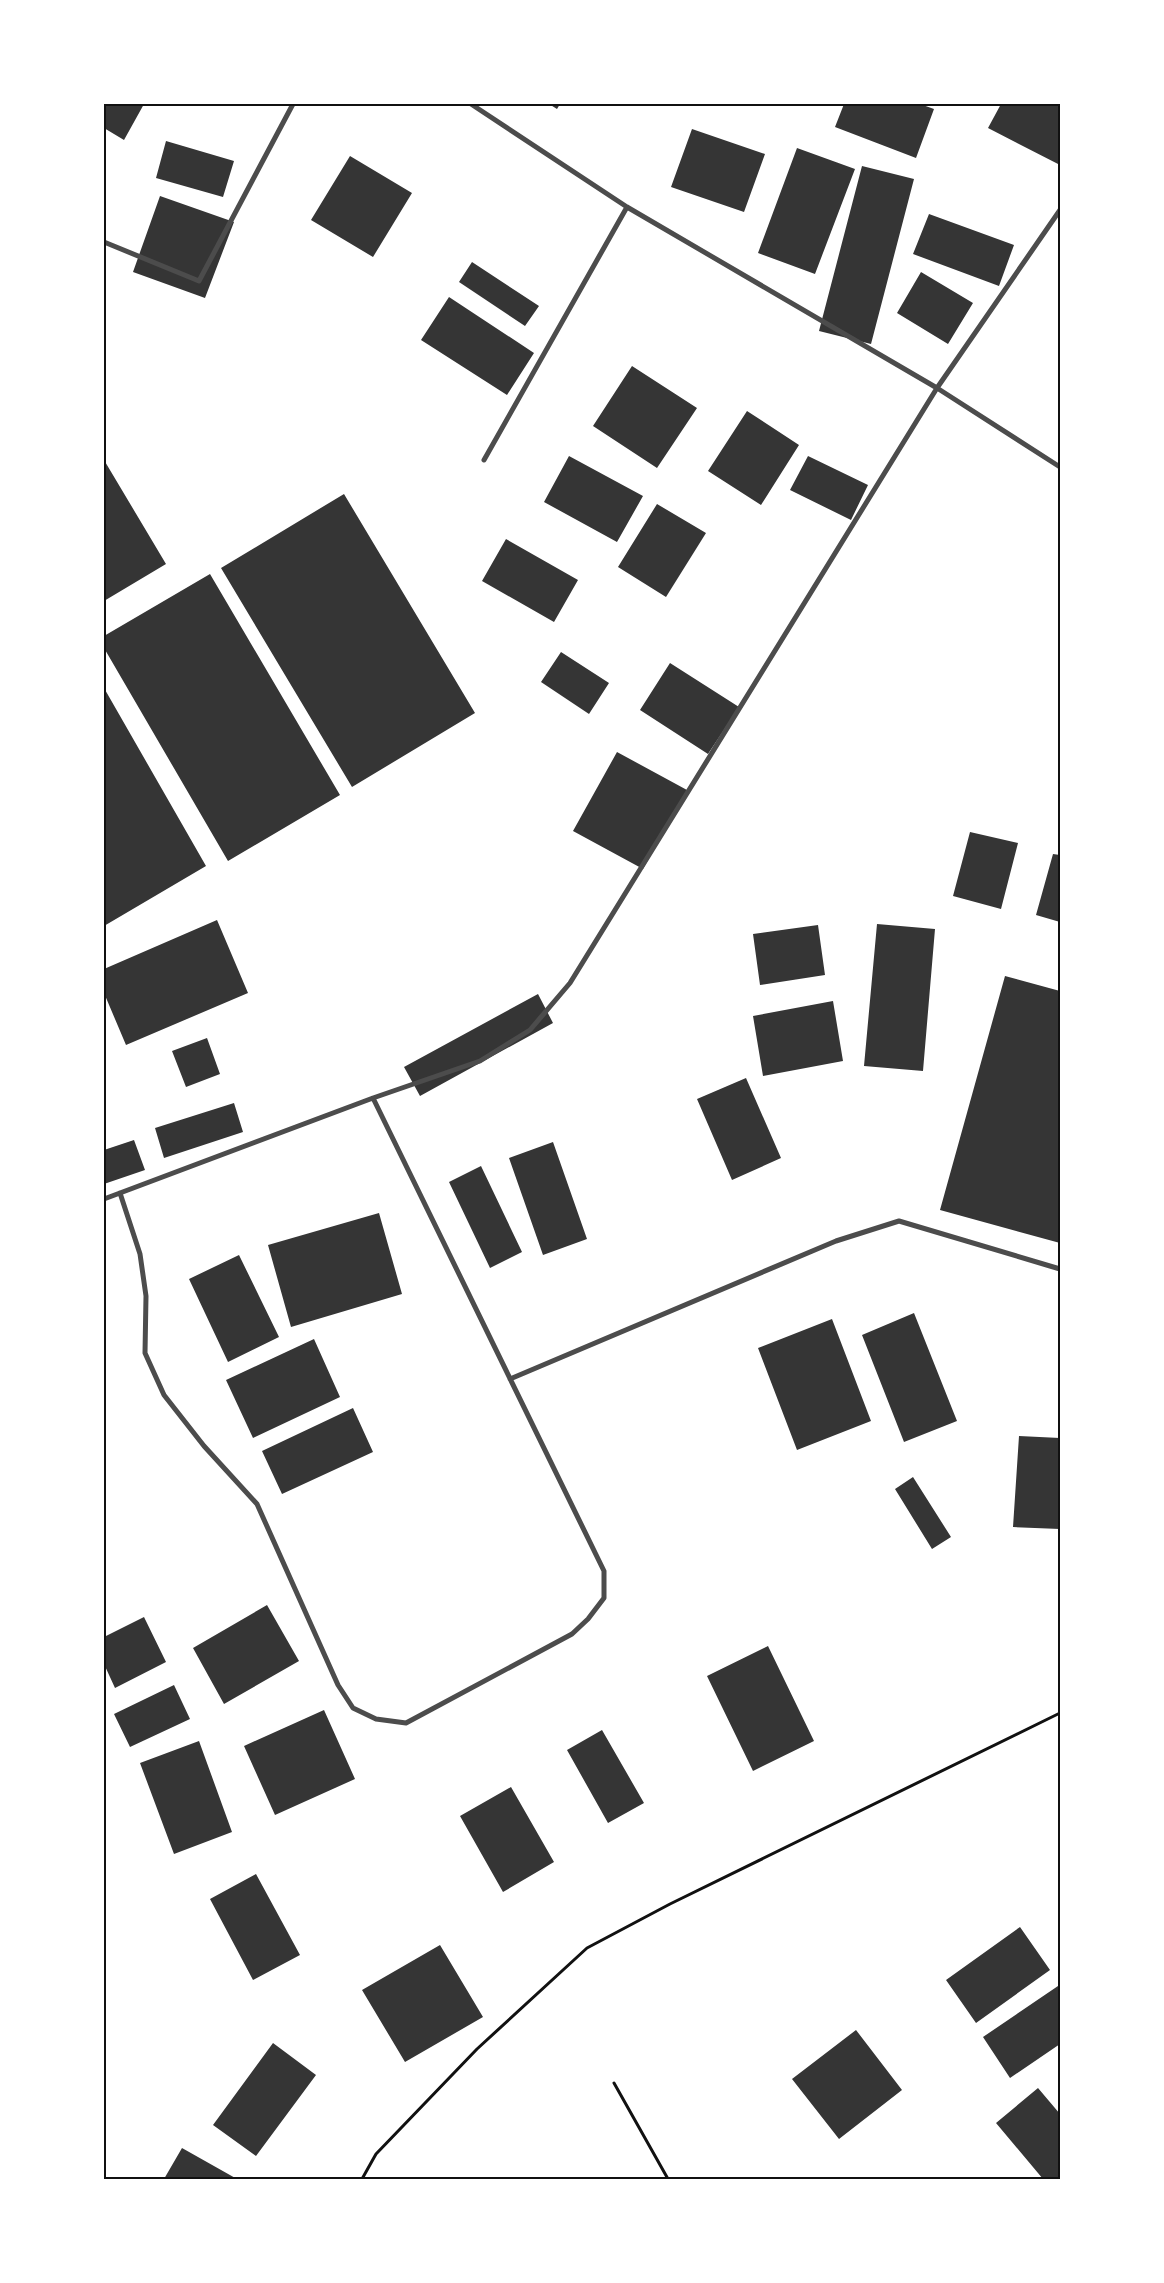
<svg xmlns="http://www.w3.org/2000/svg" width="1164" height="2283" viewBox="0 0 1164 2283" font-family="'IBM Plex Sans',sans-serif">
<rect width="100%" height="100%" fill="#fff"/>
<path fill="#353535" d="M104 104H144L124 140 104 128Z
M549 104H560L557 109Z
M844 104H920L934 109 916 158 835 127Z
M1001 104H1060V165L988 128Z
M692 129 765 154 744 212 671 187Z
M166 141 234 161 223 197 156 178Z
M797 148 855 169 815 274 758 253Z
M350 156 412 193 373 257 311 220Z
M862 166 914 179 871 344 819 331Z
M160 196 234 222 205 298 133 272Z
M929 214 1014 245 999 286 913 254Z
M472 262 539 306 525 326 459 282Z
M921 272 973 303 948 344 897 313Z
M449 297 534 353 507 395 421 340Z
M632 366 697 408 657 468 593 426Z
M747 411 799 445 761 505 708 471Z
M569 456 643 496 617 542 544 502Z
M808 456 868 485 851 520 790 490Z
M104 460 166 564 104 601Z
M344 494 475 713 352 787 221 568Z
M657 504 706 533 666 597 618 567Z
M506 539 578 580 554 622 482 581Z
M210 574 340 795 228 861 104 648V636Z
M561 652 609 683 589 714 541 682Z
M670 663 739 707 708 754 640 710Z
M104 688 206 866 104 926Z
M617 752 687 790 643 869 573 831Z
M970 832 1018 843 1001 909 953 896Z
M1053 854 1060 855V922L1036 915Z
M217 920 248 993 126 1045 104 993V969Z
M877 924 935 929 923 1071 864 1066Z
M818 925 825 975 760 985 753 934Z
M1005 976 1060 991V1243L940 1210Z
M538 994 553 1023 420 1096 404 1067Z
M833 1001 843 1061 763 1076 753 1016Z
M207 1038 220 1074 186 1087 172 1051Z
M746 1078 781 1158 732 1180 697 1099Z
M234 1103 243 1132 164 1158 155 1128Z
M134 1140 145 1170 104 1184V1150Z
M553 1142 587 1239 543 1255 509 1158Z
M481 1166 522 1252 490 1268 449 1182Z
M379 1213 402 1294 291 1327 268 1245Z
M239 1255 279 1337 228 1362 189 1279Z
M914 1313 957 1421 904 1442 862 1335Z
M832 1319 871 1421 797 1450 758 1348Z
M314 1339 340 1397 253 1438 226 1380Z
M353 1408 373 1452 282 1494 262 1451Z
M1019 1436 1060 1438V1529L1013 1527Z
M913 1477 951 1537 932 1549 895 1489Z
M267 1605 299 1661 224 1704 193 1648Z
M144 1617 166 1662 115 1688 104 1664V1637Z
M768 1646 814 1741 753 1771 707 1676Z
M174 1685 190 1719 130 1747 114 1714Z
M324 1710 355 1779 275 1815 244 1746Z
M602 1730 644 1803 608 1823 567 1750Z
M199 1741 232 1832 174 1854 140 1763Z
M511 1787 554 1862 503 1892 460 1816Z
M256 1874 300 1955 253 1980 210 1899Z
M1020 1927 1050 1970 976 2023 946 1980Z
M440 1945 483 2017 405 2062 362 1990Z
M1058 1986 1060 1990V2044L1010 2078 983 2037Z
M856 2030 902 2090 839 2139 792 2079Z
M273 2043 316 2075 256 2156 213 2125Z
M1038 2088 1060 2114V2179H1043L996 2123Z
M182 2148 237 2179H164Z"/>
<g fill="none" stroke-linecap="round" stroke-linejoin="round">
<path stroke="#111" stroke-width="3" d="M614 2083 668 2179
M362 2179 376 2154 477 2049 587 1948 670 1904 1060 1713"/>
<path stroke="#4c4c4c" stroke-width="5" d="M471 104 627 207 937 388 1060 467
M104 242 199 281 293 104
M484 460 627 207
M120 1193 140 1254 146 1296 145 1353 164 1395 204 1446 257 1504 338 1685 353 1708 376 1719 406 1723 572 1634 588 1619 604 1598V1571L373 1098
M104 1199 373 1098 480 1061 530 1030 570 983 937 388 1060 210
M510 1379 836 1241 899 1221 1060 1269"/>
</g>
<rect width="1164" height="2283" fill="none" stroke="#ffffff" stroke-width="210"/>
<rect x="105" y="105" width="954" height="2073" fill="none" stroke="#111" stroke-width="2"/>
</svg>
